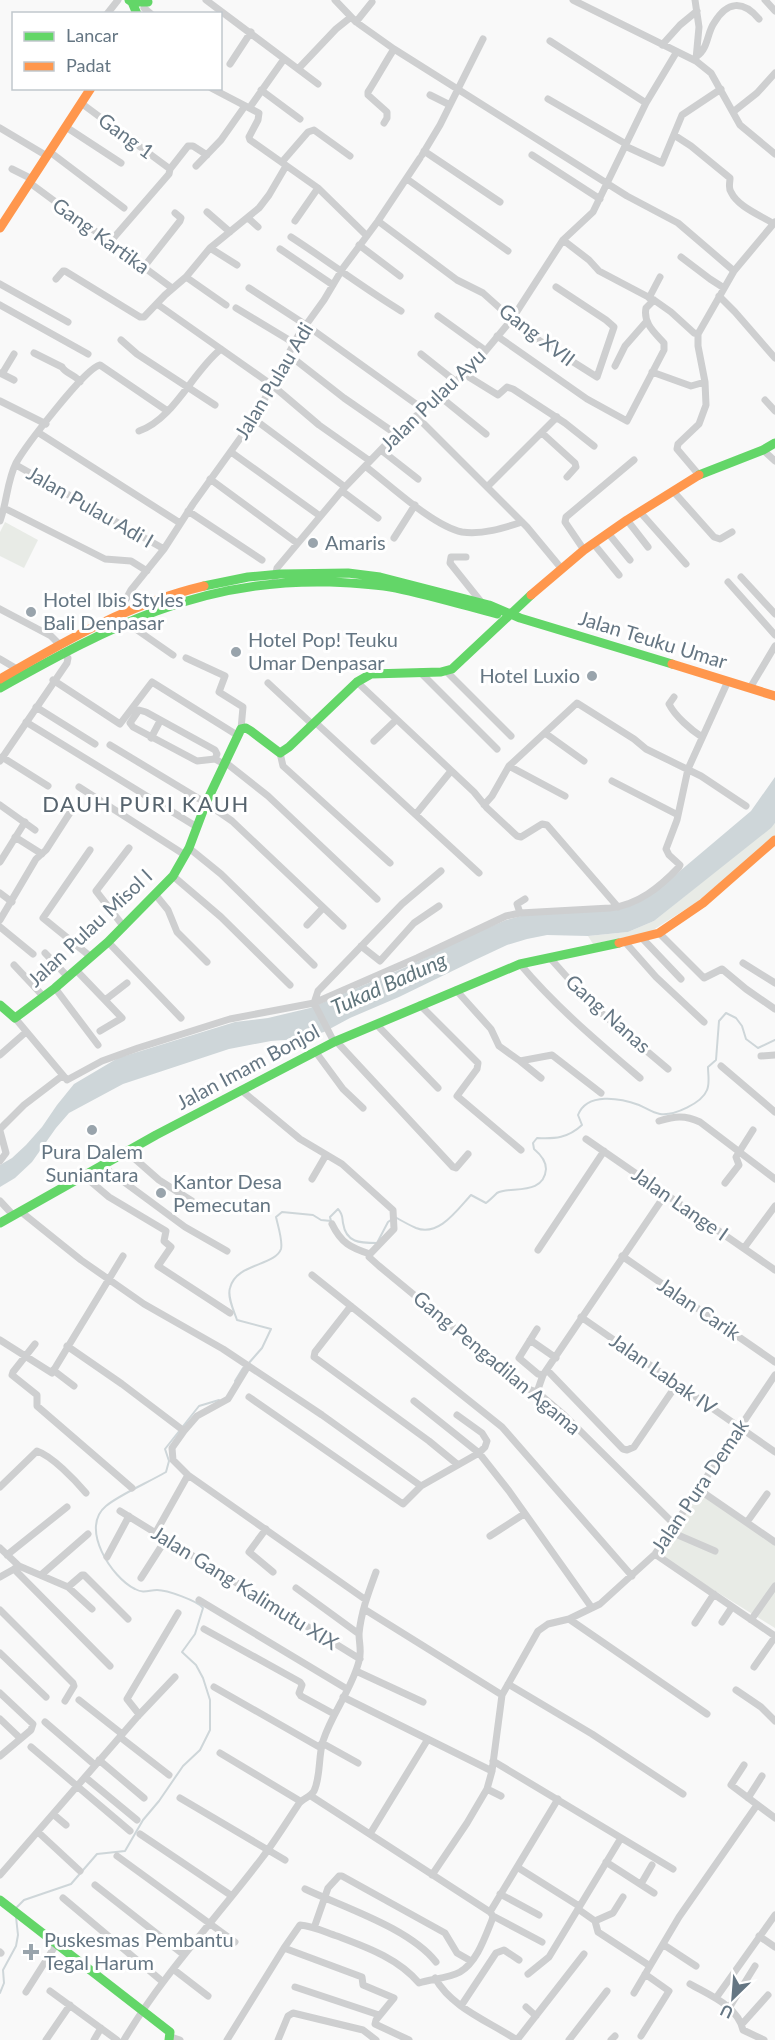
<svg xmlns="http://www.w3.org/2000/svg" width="775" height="2040" viewBox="0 0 775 2040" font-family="Lato,sans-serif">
<rect width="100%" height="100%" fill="#f9f9f9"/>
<path fill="#e8ebe6" d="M5 522 38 540 24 568 0 556V532Z
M775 823V836L697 902 650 932 593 944 588 936 628 932 654 921Z
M697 1492 775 1545V1628L659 1556Z"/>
<path fill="#ced6d9" d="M775 777V823L771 828 654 921 628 932 588 936 547 935 527 939 507 945 475 960 399 997 350 1018 324 1032 298 1039 271 1041 229 1049 123 1084 69 1113 56 1128 32 1162 15 1178 0 1187V1165L12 1158 26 1145 42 1127 57 1105 74 1084 118 1058 235 1022 268 1018 310 1008 406 967 471 935 506 920 532 913 611 910 661 887 751 811Z"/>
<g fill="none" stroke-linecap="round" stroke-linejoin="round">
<path stroke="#ced6d9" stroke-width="2" d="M248 1364 262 1348 271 1329 237 1320C234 1311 227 1297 230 1288 236 1263 275 1266 281 1249 283 1241 278 1226 276 1217L282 1212 313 1215 321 1220 331 1221 330 1217 338 1209C343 1214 342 1217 343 1223 346 1243 360 1243 377 1243L388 1222 395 1217C402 1221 409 1225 416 1228 439 1237 457 1210 471 1195L486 1203C490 1200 494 1196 497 1193 510 1186 544 1196 546 1169 546 1161 540 1154 534 1149L533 1143 537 1138C555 1139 568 1138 582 1125L578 1115C587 1092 620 1098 639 1105 646 1108 653 1113 660 1114 674 1116 702 1103 707 1090 710 1083 708 1075 708 1067L716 1060 719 1021 726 1013 736 1018 742 1026 746 1039 758 1048 775 1040
M235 1381 243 1368
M16 1908 24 1900 71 1884 97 1854 125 1851 143 1820 159 1801 183 1766 200 1750 210 1730V1700L203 1678 196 1665 182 1652 195 1634 203 1608C198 1601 167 1590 157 1590 149 1590 144 1594 135 1589 112 1578 79 1528 106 1506 119 1495 149 1482 166 1472L169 1461 165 1449 199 1406 219 1400
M0 1993 4 1983 3 1970 16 1946 18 1935 16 1917"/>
<path stroke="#cecfd0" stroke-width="7" d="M206 0 318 84
M335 0 356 22 394 49 627 196 678 223 734 271
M573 0 696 61 711 73 740 125 775 154
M695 0 699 27 696 59
M765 0 775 11
M144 8 151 14
M107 14 118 0
M356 22 372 2
M550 41 646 103
M662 45 680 25 697 11
M697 56C708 49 707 33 714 23 727 1 743 0 759 19
M230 64 251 32
M299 68 336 29 351 17
M211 88 259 113 258 120 249 137 250 140 318 188 366 235
M261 90 300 119
M430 95 450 105
M548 99 626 144
M81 103 170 169
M250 107 284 59
M733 112 757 93 775 73
M384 123 387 118V112L368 95V92C377 78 385 63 394 49
M66 127 121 163
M0 128 47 156
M674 135 691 146 730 178C730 183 728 188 731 192 738 207 760 215 774 224
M625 146 662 163 682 115 721 89
M424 151 500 202
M50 152 124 208
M422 155 440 125 483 39
M532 155 600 199
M282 162 308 132 314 130 350 156
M196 166 221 140 245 106
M12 169 32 179
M407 179 508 251
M30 183 172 288
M207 212 230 232
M248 218 258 227
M295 221 318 188
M378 221 457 280 483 293 512 319 540 341 597 377 614 327 606 320 556 287
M291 237C328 261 363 288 401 311
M563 240 589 260 599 271 654 300 671 312 694 333 698 334
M110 242 169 174 170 169 188 146H193L207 155
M359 245 400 276
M210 248 237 265
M280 249 333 285
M681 257 710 279 724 288
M143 268 180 221 181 218 175 213
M186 277 226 305
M56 279 63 271H65L140 317H144L165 295 186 277 210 248 259 208 269 195 286 166
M0 284 68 322
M249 288 306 325 423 409
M719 296 735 312 775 358
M649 298 660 277
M157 304 272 385 319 425 370 461
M0 305 88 354
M236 308 294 343
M438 316 485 350
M497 336 587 399 627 421 664 350V343C654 332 643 323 646 308L654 300
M121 340 137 354 215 405
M34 353 62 367C66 374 76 375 80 382
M421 354 455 381
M289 355 344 398 396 434
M615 366 625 346 646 322
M652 372 691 386 705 382
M0 373 14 380
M2 374 14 354
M464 374 498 395 507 387 513 389 565 423 594 446
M438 395 486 434
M765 400 775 411
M0 401 46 424
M416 416 527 527 561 568
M254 419 345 487
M139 431C174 419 193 371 221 349
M39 433 180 523
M542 433 575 463 576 467 567 477
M381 450 418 479
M763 450 775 461
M231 452 320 516
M16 465 164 549
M365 466C390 485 433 526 462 532 482 535 504 528 522 522
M699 475 677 449 678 444 699 424 706 405 705 382 698 346V334L734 271 775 222
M210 479 297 543
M487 487 557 417
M342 491 378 518
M673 491 714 537 720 539 732 532
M4 508 105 559 131 561 147 571
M188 511 262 560
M640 512 686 564
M627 520 648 547
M0 521C7 502 7 481 16 463 25 447 85 368 100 365L166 410
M608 533 630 560
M394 538 415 505
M593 543 619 575
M584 550 565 522 566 517 634 460
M466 557H451L450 563 482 603
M741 577 775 614
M275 578 277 568 345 487 396 434 473 366 512 319 563 240 593 212 646 103 676 53
M728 582 775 635
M0 609 51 636 59 644
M122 613 124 603 131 590 164 549 193 504 254 419 298 336 324 300 343 268 378 221 420 158
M127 623 173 655
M186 658 225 676 219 692 243 707 241 729
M0 659 17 669
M420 672 497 749
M447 672 511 736
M53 680 120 724 152 682 237 735
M357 682 474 792 487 808 517 836 521 837 542 824 547 825 618 907
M268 683 313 725
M750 688 775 646
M674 697 669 704C675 716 691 730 702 737
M36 707 95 744
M26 722 197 827
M316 723 479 873
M545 733 584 761
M151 738 160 721
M374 741 396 720
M110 745 206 803 232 821 343 926
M280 753 283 766 390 863
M2 757 48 786
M215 759 217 754 215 750 146 712 139 710 130 723 133 727 197 761 215 759 224 764
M0 761 67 663 68 658 63 653
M225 762 268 796 377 899
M509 766 565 796
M612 781 678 815
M79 787 185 855
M0 805 35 830
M484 805 492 796 509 766 577 703 634 739 646 749 701 776 746 806
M416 814 451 771
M15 837 42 854
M189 848 221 874 314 965
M90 850 43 918 91 957
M0 862 25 822
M173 876 221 917 290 985
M0 893 12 902
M155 894 168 910 177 932 207 962
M520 913 517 904 525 899
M0 920 36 859 46 850 73 808
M307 925 323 908
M0 927 33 954
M124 927 96 891 129 848
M659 933 704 978 722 969 746 989 775 1009
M642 938 681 979
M108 942 181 1018
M625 942 656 977 704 1022
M361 946 380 961 414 923 439 906
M45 953 68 977
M550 958 592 1005 668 1069
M743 963 775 983
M520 964C555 1006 598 1042 640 1078
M14 965 44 997
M76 970 122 1018 100 1031
M55 988 98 1045
M456 990 491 1029 499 1046 520 1061 552 1055 601 1093
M105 1000 127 983
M420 1005 478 1063 477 1069 457 1096 521 1150
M15 1018 67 1080 102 1061 138 1048 230 1019 314 1003 417 958 506 916 520 913 610 908C638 905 660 887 679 867L680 865 669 855 666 849 677 820 688 769 728 681
M377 1025 438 1088
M336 1041 453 1167 456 1168 468 1154
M334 1042 314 1003 318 991 402 904 441 871
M315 1051 343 1089 363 1108
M0 1055 26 1032
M761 1056 775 1055
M520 1061 541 1078
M721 1066 775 1112
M241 1090 300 1139 342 1164 393 1210 394 1229 370 1254
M659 1121C675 1116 685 1115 700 1122L775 1179
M0 1129 24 1105 62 1076
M0 1131 6 1153 0 1161
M586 1139 775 1270
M126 1151 159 1180 192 1201
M101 1165 185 1227 227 1251
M83 1175 109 1197 166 1231 164 1241 171 1247 158 1266 230 1313
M312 1179 326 1155
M725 1183 739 1165 736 1157 753 1130
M0 1201 13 1215
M20 1211 81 1260 144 1304 223 1349 322 1415 421 1486
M332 1224C341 1243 351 1248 370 1254
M744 1248 775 1206
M538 1250 604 1151
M370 1254 369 1257 379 1266 528 1389 537 1392 564 1415 675 1525
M622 1256 775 1362
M312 1275 502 1427 632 1576
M351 1306 315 1352 314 1357 429 1441 457 1464
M581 1317 775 1452
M537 1329 519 1358 538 1374 543 1375
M0 1340 52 1373 123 1256
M530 1340 556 1358
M35 1344 13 1372 12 1375 37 1395V1406L132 1488
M67 1346 122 1384 184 1431
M248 1366 228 1399 197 1416 184 1431 172 1448 173 1460 188 1475 366 1600
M53 1370 74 1386
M547 1370 623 1449 627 1450 634 1447 677 1384
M537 1392 543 1375 665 1195
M249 1397 403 1504 421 1486 479 1453 485 1447 487 1441 482 1433 457 1415
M414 1401 479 1453 509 1491 592 1608
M0 1487 37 1451C52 1456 75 1480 86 1493
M698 1489 775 1542
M120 1511 360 1659
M747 1522 767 1494
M266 1529 249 1552 273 1572
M156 1532 188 1475
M671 1532 715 1551
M490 1536 524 1514
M0 1548 19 1566 68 1587 82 1575H84L128 1619
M655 1554 775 1636
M7 1555 67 1507
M107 1557 129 1516
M14 1569 110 1666
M41 1575 88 1534
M0 1577 16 1568
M141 1578 166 1539
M68 1587 92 1609
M296 1588 359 1634
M199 1600 347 1689
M364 1609 502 1695
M0 1610 73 1683 74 1686 65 1701
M569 1619 707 1714
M751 1620 775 1586
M722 1622 732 1607
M695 1623 714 1594
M204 1629 300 1682 302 1685 299 1693 301 1696 334 1714
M0 1653 46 1697
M754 1667 775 1637
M356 1671 423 1702
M508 1684 592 1734 683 1794
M214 1687 321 1748
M736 1690 761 1707 775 1721
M0 1693 33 1724 31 1730 0 1756
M343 1697 492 1771
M79 1700 122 1734
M138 1716V1713L127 1699 178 1613
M0 1719 20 1738
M45 1722 95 1765
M120 1737 169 1775
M322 1743 358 1763
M31 1747 130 1831
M220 1753 300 1801
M99 1760 144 1798
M493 1761 673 1869
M744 1765 731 1785 775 1818
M85 1777 137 1820
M487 1789 501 1796
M180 1798 285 1860
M748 1798 762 1776
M53 1814 66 1825
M38 1832 80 1871
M140 1834 232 1896
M370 1834 428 1739
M117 1856 235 1942
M606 1862 654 1893
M517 1867 579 1906
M0 1875 138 1716 175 1677
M432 1875 467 1823 487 1789 492 1771 502 1695 538 1631 548 1624 569 1619 600 1604 655 1554 775 1375
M641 1884 652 1865
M95 1885 184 1955
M305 1889C345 1908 409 1928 436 1962
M500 1894 539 1915
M63 1898 163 1982
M578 1909 595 1921
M490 1912 558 1799
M493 1916 542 1942
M595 1921 598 1932 650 1966
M595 1921 613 1913 623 1897
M314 1928 328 1888 339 1876H342L445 1933 457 1953 471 1961
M759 1936 775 1947
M664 1945 696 1966
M284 1948 362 1977 363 1985 394 1998 376 2020 375 2024 409 2040
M0 1952 1 1953
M173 1969 208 1996
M528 1974 549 1957 621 1838
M435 1978C452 2008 488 2021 517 2040
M690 1984C709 1995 738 2006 743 2030L764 2040
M295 1987 379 2015
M50 1991 117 2040
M26 1992 57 1943
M634 1993 679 1917 757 1805
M716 1998 775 1915
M461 2006 496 1953 504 1950 519 1960
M526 2007 536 2016
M729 2008 755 1966
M743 2023 768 1995
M641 2036 669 1991 645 1974
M171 2037 180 2040
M46 2040 70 2005
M94 2040 101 2028
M124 2040C163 1974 216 1919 262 1858 275 1841 286 1823 298 1805 302 1798 310 1798 314 1791 321 1776 318 1757 323 1741 332 1713 352 1689 359 1661 362 1652 359 1643 359 1634 361 1612 369 1591 376 1572
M227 2040 284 1948 300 1925C313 1926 325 1932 337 1936 366 1947 398 1958 419 1983 432 1979 449 1978 460 1972 477 1962 485 1937 492 1920L493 1916 490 1912 311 1796
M278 2040 288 2016 293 2013 363 2030 376 2040
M517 2040 584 1954
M569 2040 607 1991
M611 2040 615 2036"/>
<path stroke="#63d668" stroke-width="9" d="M129 0 132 2H148
M132 2 137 14
M699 475 763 450 775 443
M204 586 248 577 281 574 348 573 380 577 489 605 520 618 672 664
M0 688C110 627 198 579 328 582 350 583 374 584 396 588 430 595 463 605 497 614
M0 1005 15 1018 55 988 108 942 173 876 189 848 206 803 241 729 246 728 251 731 280 753 289 747 357 682 371 674 441 672 452 669 531 595
M0 1223 156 1135 334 1042 520 964 619 943
M0 1900 170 2032 169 2040"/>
<path stroke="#ff974d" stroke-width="9" d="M0 228 91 88
M531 595 584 550 627 520 699 475
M672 664 775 696
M0 679C67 640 128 604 204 586
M619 943 659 933 703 903 775 840"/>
</g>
<g fill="#99a4ac" stroke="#fff" stroke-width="2">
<circle cx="313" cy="543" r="6"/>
<circle cx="31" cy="612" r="6"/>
<circle cx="236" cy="652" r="6"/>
<circle cx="592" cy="676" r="6"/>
<circle cx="92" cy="1130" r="6"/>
<circle cx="161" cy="1193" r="6"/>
<path d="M28 1943h6v6h6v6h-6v6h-6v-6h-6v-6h6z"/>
</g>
<g text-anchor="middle" stroke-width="6" stroke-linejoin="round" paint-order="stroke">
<g font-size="20" fill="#657683" stroke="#fff">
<text transform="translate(126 136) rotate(36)" y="7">Gang 1</text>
<text transform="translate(101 236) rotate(36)" y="7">Gang Kartika</text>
<text transform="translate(537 335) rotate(37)" y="7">Gang XVII</text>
<text transform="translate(274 381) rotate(-59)" y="7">Jalan Pulau Adi</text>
<text transform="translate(433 400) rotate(-44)" y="7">Jalan Pulau Ayu</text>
<text transform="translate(90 507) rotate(30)" y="7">Jalan Pulau Adi I</text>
<text transform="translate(653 640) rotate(17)" y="7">Jalan Teuku Umar</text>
<text transform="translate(90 928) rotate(-43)" y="7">Jalan Pulau Misol I</text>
<text transform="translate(608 1014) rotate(42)" y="7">Gang Nanas</text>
<text transform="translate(248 1067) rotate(-28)" y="7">Jalan Imam Bonjol</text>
<text transform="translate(680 1204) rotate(35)" y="7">Jalan Lange I</text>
<text transform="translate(699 1309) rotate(34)" y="7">Jalan Carik</text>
<text transform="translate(497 1363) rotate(40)" y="7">Gang Pengadilan Agama</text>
<text transform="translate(663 1374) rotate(35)" y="7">Jalan Labak IV</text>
<text transform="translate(700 1486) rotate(-56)" y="7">Jalan Pura Demak</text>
<text transform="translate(245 1588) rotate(32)" y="7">Jalan Gang Kalimutu XIX</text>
</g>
<g font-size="20" fill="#657683" stroke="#fff" text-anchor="start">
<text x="325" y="550">Amaris</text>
<text x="43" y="607">Hotel Ibis Styles<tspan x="43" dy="23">Bali Denpasar</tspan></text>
<text x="248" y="647">Hotel Pop! Teuku<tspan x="248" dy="23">Umar Denpasar</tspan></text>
<text x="580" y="683" text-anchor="end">Hotel Luxio</text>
<text x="92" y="1159" text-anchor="middle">Pura Dalem<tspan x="92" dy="23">Suniantara</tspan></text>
<text x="173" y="1189">Kantor Desa<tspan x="173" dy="23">Pemecutan</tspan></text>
<text x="44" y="1947">Puskesmas Pembantu<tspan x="44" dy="23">Tegal Harum</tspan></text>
</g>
<g font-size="21" font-style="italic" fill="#60757c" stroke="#fff">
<text transform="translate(389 984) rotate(-24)" y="7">Tukad Badung</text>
</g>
<g font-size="22" letter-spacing="1.5" fill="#57646e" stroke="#fff">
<text x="146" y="812">DAUH PURI KAUH</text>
</g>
</g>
<rect x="12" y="12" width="210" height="78" fill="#ffffff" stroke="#c1c8cd" stroke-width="1.5"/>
<rect x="24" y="32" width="30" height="9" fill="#63d668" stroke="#c1c8cd" stroke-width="1.5"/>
<text x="66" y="42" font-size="18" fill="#657683">Lancar</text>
<rect x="24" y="62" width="30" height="9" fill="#ff974d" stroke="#c1c8cd" stroke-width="1.5"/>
<text x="66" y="72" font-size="18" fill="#657683">Padat</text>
<g transform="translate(733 1998) rotate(205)" stroke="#ffffff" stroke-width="4.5" paint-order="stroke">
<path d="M0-4.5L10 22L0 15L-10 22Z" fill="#657683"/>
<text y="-9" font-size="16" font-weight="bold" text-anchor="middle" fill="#657683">U</text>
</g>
</svg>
